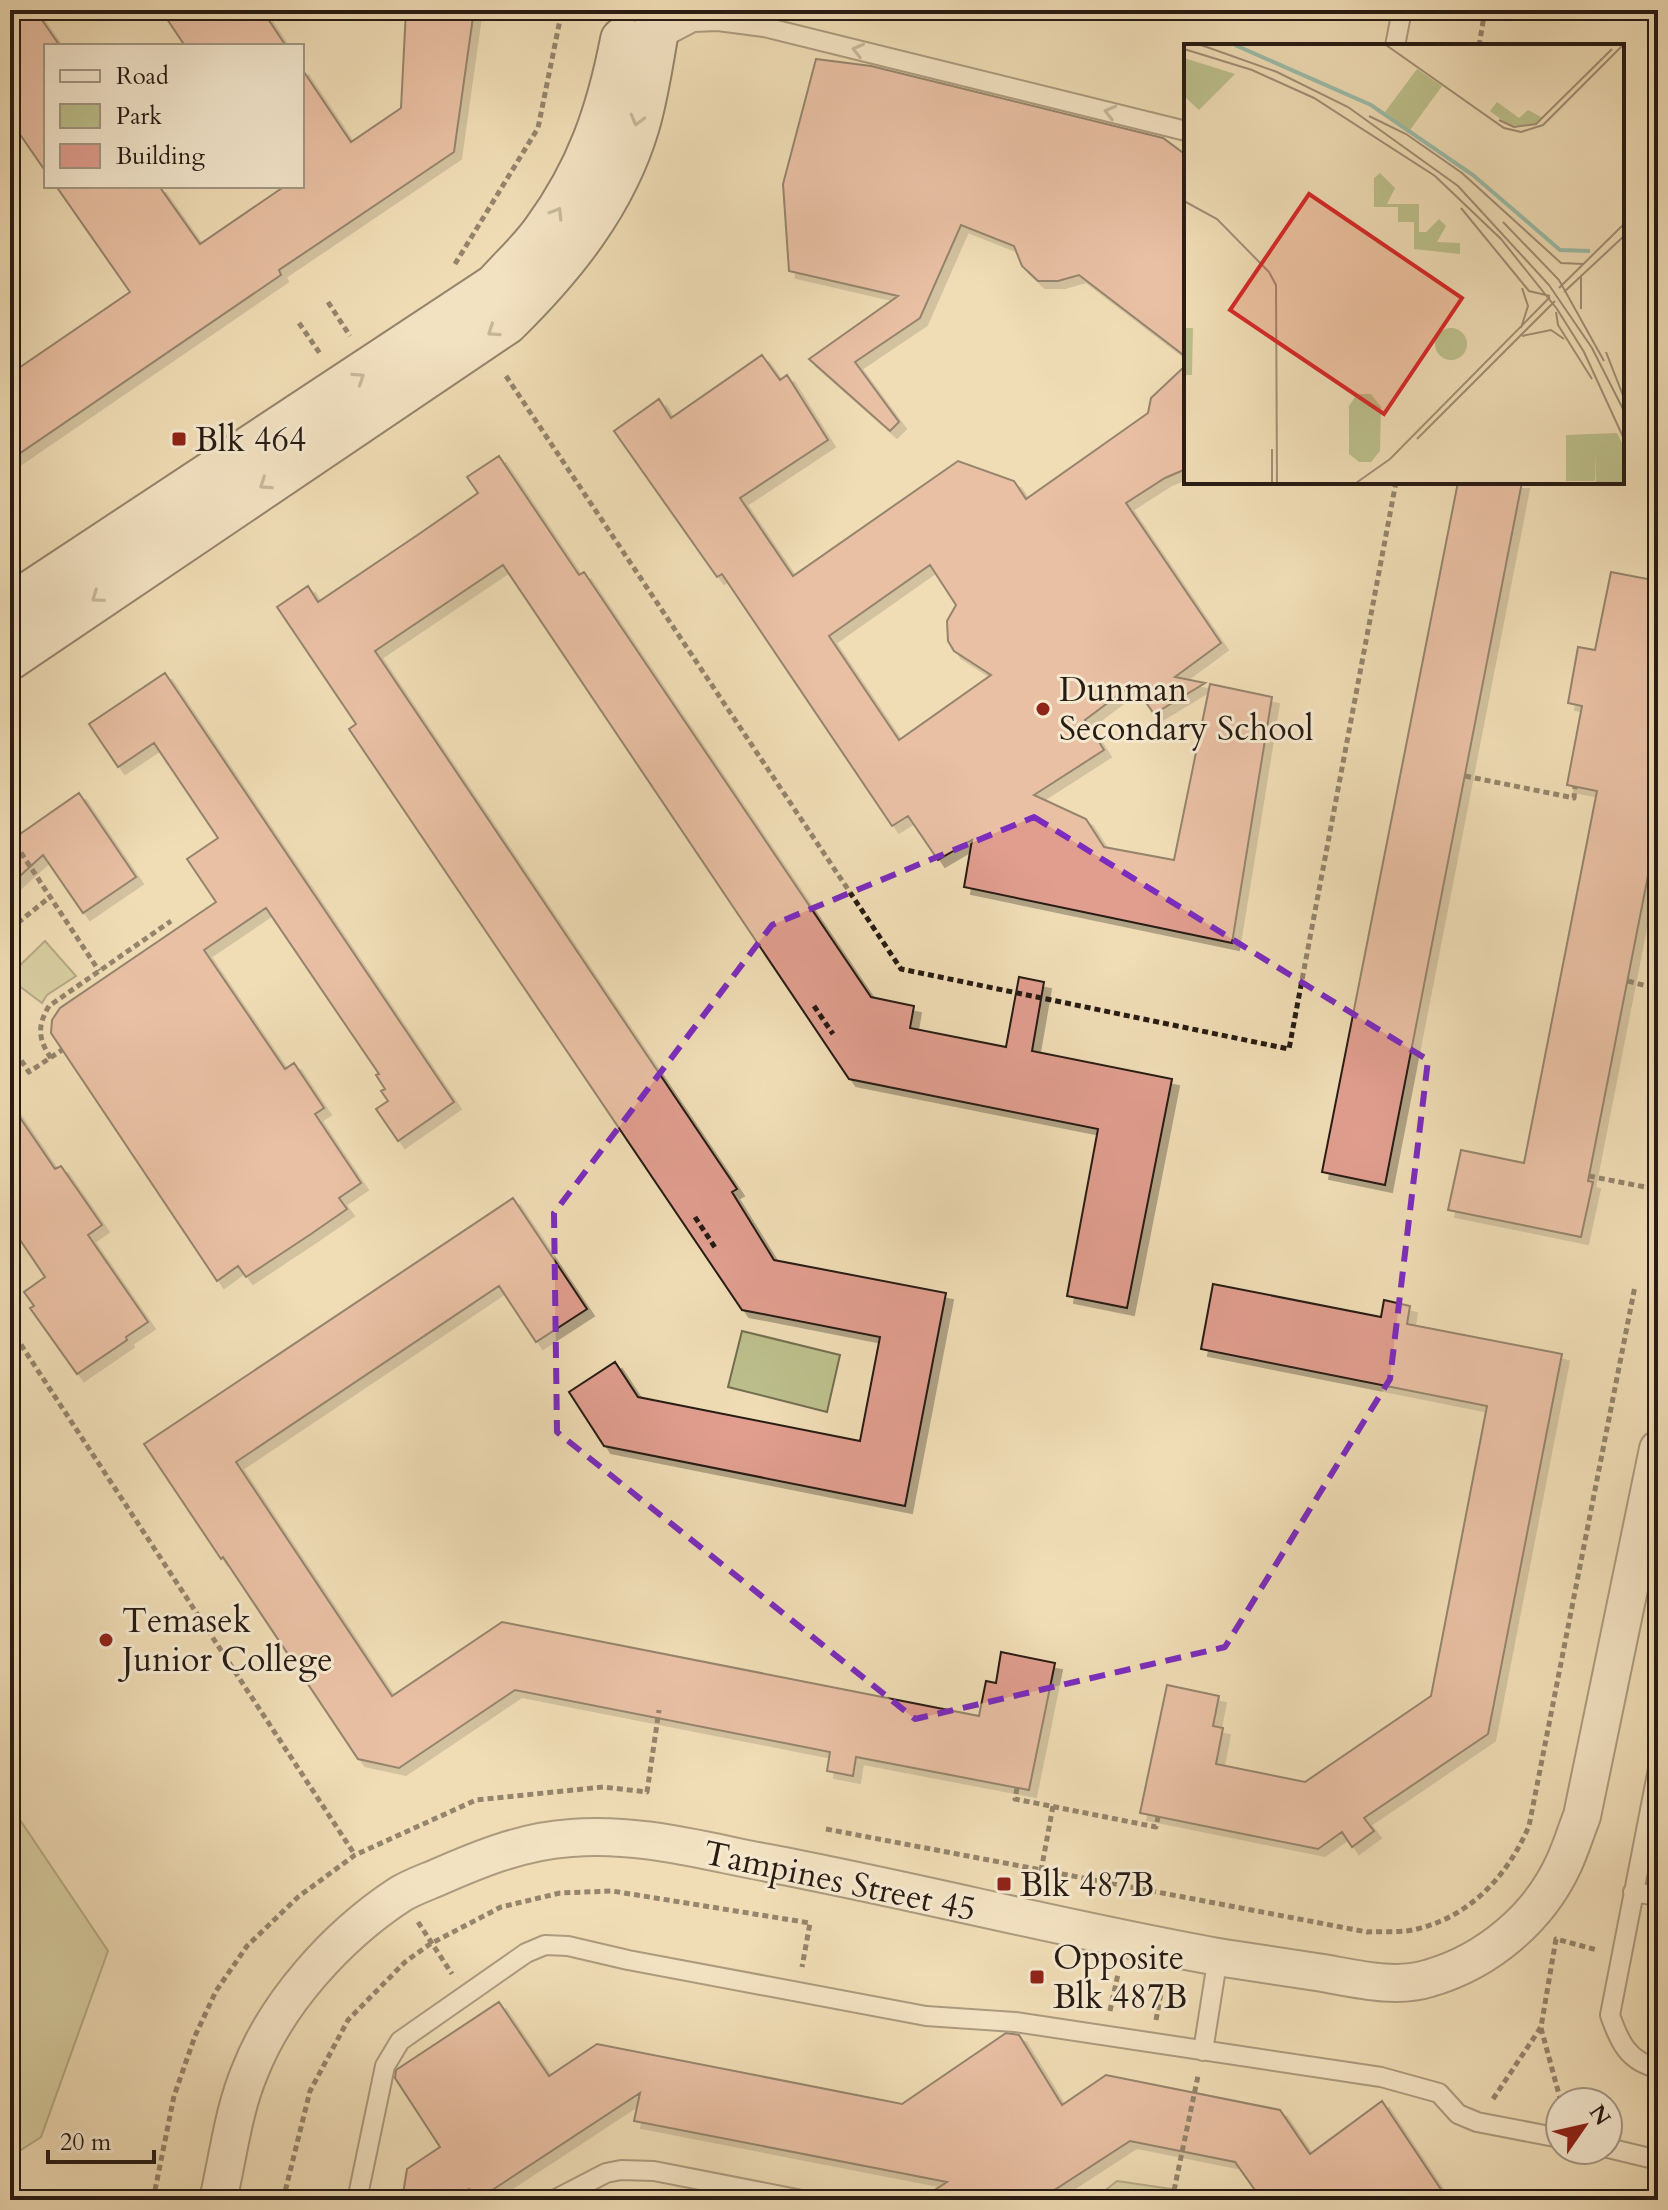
<svg xmlns="http://www.w3.org/2000/svg" width="1668" height="2210" viewBox="0 0 1668 2210" font-family="Cardo,serif">
<defs>
<filter id="shadow"><feDropShadow dx="7" dy="7" stdDeviation="0" flood-color="#0004"/></filter>
</defs>
<rect width="100%" height="100%" fill="#f0ddb6"/>
<filter id="stains"><feTurbulence type="fractalNoise" baseFrequency=".0025" numOctaves="4"/><feColorMatrix values="0 0 0 0 .2 0 0 0 0 .09 0 0 0 0 .02 0 0 0 .5 -.17"/></filter>
<radialGradient id="worn" r=".72"><stop offset=".6" stop-color="#630" stop-opacity="0"/><stop offset="1" stop-color="#630" stop-opacity=".3"/></radialGradient>
<path fill="#bcc08c" stroke="#726e50" stroke-width="2" d="M45 941 76 976 47 995 42 1003 10 979V975Z
M742 1331 840 1355 827 1412 728 1387Z
M10 1814H16L108 1951 41 2137 10 2157Z
M1117 2181 1219 2196 1222 2200H1093Z"/>
<path fill="#e19e8f" stroke="#271b13" stroke-width="2" fill-rule="evenodd" filter="url(#shadow)" d="M10 10H35L60 46H46V172L10 120Z
M161 10H262L286 46H185Z
M406 10H474L454 152 279 270 281 275 10 460V374L130 292 56 186H159L200 244 285 186H302V69L351 142 401 108Z
M816 59 871 66 1163 138 1186 155V357L1079 275 1058 281H1038L1022 266 1014 246 961 225 920 318 855 362 899 422 890 431 809 359 898 296 789 271 783 184Z
M762 355 780 380 787 375 828 440 740 498 793 576 958 461 1014 481 1026 499 1148 413 1151 398 1186 365V469L1165 478 1126 503 1221 643 1175 677 1205 683 1154 714 1133 684 1085 720 1104 750 1034 795 1086 819 1104 847 1174 860 1210 684 1272 697 1232 943 964 887 972 840 938 860 908 816 892 826 722 574 717 577 614 431 659 399 671 418ZM930 565 956 605 947 621 948 641 954 651 991 675 899 740 829 636Z
M499 456 579 575 584 572 871 997 914 1006 910 1028 1006 1047 1019 977 1044 982 1032 1051 1172 1079 1127 1308 1067 1296 1098 1129 849 1079 503 565 375 651 737 1189 732 1192 774 1260 946 1293 905 1506 604 1446 569 1392 615 1362 638 1397 860 1441 880 1337 742 1310 349 729 356 724 277 607 308 586 318 602 419 534 478 493 467 477Z
M1458 482H1522L1385 1185 1322 1172Z
M1611 572 1658 581V825L1588 1181 1593 1182 1581 1237 1448 1210 1461 1150 1524 1163 1597 791 1567 785 1582 706 1568 703 1578 647 1595 650Z
M165 673 454 1102 398 1141 376 1109 388 1101 381 1091 385 1089 376 1075 379 1074 266 908 204 950 285 1069 294 1063 324 1108 315 1114 361 1183 339 1198 347 1209 311 1234 246 1277 238 1266 217 1281 51 1033 52 1020 60 1008 216 902 187 859 218 838 154 743 118 767 89 724Z
M79 793 136 877 83 913 43 855 10 885V841Z
M10 1103 55 1169 61 1166 102 1225 88 1235 148 1322 126 1337 127 1340 77 1374 30 1308 34 1306 24 1292 45 1277 10 1225Z
M513 1198 587 1309 536 1342 499 1286 236 1462 392 1696 502 1622 979 1716 986 1681 996 1683 1001 1652 1055 1663 1029 1790 856 1757 853 1776 827 1771 830 1752 515 1690 399 1768 358 1759 223 1557 221 1559 144 1444Z
M1213 1284 1381 1317 1384 1300 1410 1306 1407 1324 1562 1354 1488 1734 1364 1818 1374 1831 1352 1847 1342 1832 1318 1849 1140 1813 1167 1685 1219 1696 1213 1726 1223 1728 1216 1764 1305 1782 1431 1696 1487 1406 1201 1349Z
M499 2002 549 2076 597 2044 902 2104 1006 2033 1019 2035 1062 2105 1106 2075 1280 2110 1310 2154 1382 2101 1448 2200H1262L1235 2162 1130 2141 1039 2200H919L947 2182 634 2121 640 2093 477 2200 469 2189 452 2200H402L407 2169 440 2147 395 2078 396 2070Z"/>
<g fill="none" stroke-linecap="round" stroke-linejoin="round">
<defs>
<path id="lane" d="M659 40 693 22 718 21 764 27 1186 131
M1395 46 1402 10
M1658 1769 1610 2015C1619 2041 1628 2062 1658 2068
M1633 1892 1658 1896
M1203 2051 1218 1956
M1608 2148 1658 2160
M357 2200 385 2066 400 2041 526 1953 545 1945 568 1946 628 1960 926 2016 1015 2022 1381 2077 1439 2093 1458 2114 1477 2122 1560 2138
M554 2200 606 2173 621 2170 654 2171 802 2200"/>
<path id="street" d="M218 2200C228 2158 233 2111 250 2071 277 2002 337 1936 399 1895 410 1888 424 1883 436 1878 479 1859 523 1841 571 1838 637 1832 704 1851 768 1863 921 1892 1071 1931 1224 1958 1257 1963 1290 1968 1323 1973 1357 1979 1396 1989 1430 1978 1488 1961 1539 1918 1564 1863 1571 1848 1576 1831 1582 1816L1658 1449"/>
<path id="secondary" d="M10 607 496 286C512 268 531 251 545 231 589 171 609 112 623 40
M10 657 506 322C563 266 614 203 637 125 648 88 652 48 660 10"/>
</defs>
<use href="#lane" stroke="#594c3c" stroke-width="22"/>
<use href="#street" stroke="#594c3c" stroke-width="40"/>
<use href="#secondary" stroke="#271b13" stroke-width="48"/>
<path stroke="#271b13" stroke-width="5" stroke-dasharray="6 4" stroke-linecap="butt" d="M1479 46 1485 10
M455 264 538 128 562 10
M328 302 350 336
M299 323 321 355
M506 376 901 969 1289 1049 1396 482
M1465 776 1574 798 1575 787
M10 836 99 971
M10 929 50 897
M1628 981 1658 989
M814 1006 833 1034
M10 1044 29 1072 62 1050
M51 1058C38 1039 37 1026 49 1006L171 921
M1589 1176 1655 1189
M695 1217 716 1249
M10 1328 355 1855
M1017 1788 1015 1799 1156 1827 1158 1817
M826 1829 1367 1932C1383 1931 1402 1933 1417 1929 1471 1916 1508 1875 1529 1826L1635 1286
M1041 1871 1053 1806
M418 1922 452 1974
M1110 2011 1118 1974
M1156 2020 1163 1982
M1541 2028 1561 2102
M1493 2099 1541 2027 1556 1939 1597 1950
M153 2200 174 2096 195 2036 216 1991 247 1946 298 1897 355 1855 476 1800 603 1787 647 1792 659 1710
M283 2200 310 2091 348 2020 405 1962 430 1944 501 1907 560 1893 612 1891 810 1923 802 1967
M1172 2200 1198 2076"/>
<use href="#lane" stroke="#f5e9d0" stroke-width="18"/>
<use href="#street" stroke="#f5e9d0" stroke-width="36"/>
<use href="#secondary" stroke="#f5e9d0" stroke-width="44"/>
</g>
<defs><path id="oneway-chevron" d="M-2-3.5L2.5 0L-2 3.5" fill="none" stroke-width="1.6" stroke-linecap="round" stroke-linejoin="round" transform="scale(2)"/></defs>
<g stroke="#988c7b">
<use href="#oneway-chevron" transform="translate(858 50) rotate(-166)"/>
<use href="#oneway-chevron" transform="translate(1110 112) rotate(-166)"/>
<use href="#oneway-chevron" transform="translate(637 120) rotate(105)"/>
<use href="#oneway-chevron" transform="translate(557 213) rotate(-58)"/>
<use href="#oneway-chevron" transform="translate(493 331) rotate(146)"/>
<use href="#oneway-chevron" transform="translate(359 378) rotate(-33)"/>
<use href="#oneway-chevron" transform="translate(265 484) rotate(146)"/>
<use href="#oneway-chevron" transform="translate(97 597) rotate(145)"/>
</g>
<path d="M0 0H1668V2210H0ZM1034 817 1428 1060 1390 1379 1225 1647 915 1719 557 1432 554 1213 772 925Z" fill="#f0ddb6" fill-opacity=".55" fill-rule="evenodd"/>
<path fill="none" stroke="#7b2cbf" stroke-width="6" stroke-dasharray="16 10" stroke-linejoin="round" d="M1034 817 1428 1060 1390 1379 1225 1647 915 1719 557 1432 554 1213 772 925Z"/>
<g fill="#8f2418" stroke="#f5e9d0" stroke-width="3">
<rect x="171" y="431" width="16" height="16" rx="4"/>
<circle cx="1043" cy="709" r="8"/>
<circle cx="106" cy="1640" r="8"/>
<rect x="996" y="1876" width="16" height="16" rx="4"/>
<rect x="1029" y="1969" width="16" height="16" rx="4"/>
</g>
<g text-anchor="middle" stroke-width="6" stroke-linejoin="round" paint-order="stroke">
<g font-size="34" fill="#271b13" stroke="#f5e9d0" text-anchor="start">
<text x="195" y="451">Blk 464</text>
<text x="1059" y="701">Dunman<tspan x="1059" dy="39">Secondary School</tspan></text>
<text x="122" y="1632">Temasek<tspan x="122" dy="39">Junior College</tspan></text>
<text x="1020" y="1896">Blk 487B</text>
<text x="1053" y="1969">Opposite<tspan x="1053" dy="39">Blk 487B</tspan></text>
</g>
<g font-size="34" fill="#271b13" stroke="#f5e9d0">
<text transform="translate(840 1880) rotate(12)" y="12">Tampines Street 45</text>
</g>
</g>
<g transform="translate(1184 44)">
<rect width="440" height="440" fill="#f0ddb6"/>
<path d="M0 14 51 30 15 66 0 52ZM233 25 258 42 226 86 201 68ZM313 58 335 74 344 66 359 74 352 80 326 82 306 67ZM196 129 211 144 203 160H235V188H242L255 175 262 182 253 198 276 199V210L230 205V178H214V163H190V134ZM251 300a16 16 0 1 1 32 0a16 16 0 1 1-32 0ZM0 284H9L8 331H0ZM173 350H187L197 363 196 407 187 418H175L165 410V362ZM433 389 440 403V439H412L411 409V437H382V391Z" fill="#bcc08c"/>
<path fill="none" stroke="#9bbca9" stroke-width="4" d="M51 1 187 61 289 131 376 206 406 207"/>
<path fill="none" stroke="#a08f75" stroke-width="2" d="M17 1 93 28 164 63 274 142 365 241 408 304 440 367M202 1 320 84 337 88 359 81 439 1M0 5 68 26 130 54 251 132 317 195 373 265 400 308 440 395M185 72 222 90 278 129 377 219 400 220M315 76 330 83 352 80 428 5M0 157 33 175 85 228 92 241 93 439M277 164 345 247 366 252M319 178 375 236 420 317M397 233V265M375 244 440 180M380 248 440 192M372 268 374 281 408 335M337 284 344 262 338 244M338 292 367 286 380 295M422 308 440 354M233 395 371 257M88 439V405M172 439 206 415 366 253"/>
<path fill="#d62828" fill-opacity="0.15" stroke="#d62828" stroke-width="4" d="M125 150 278 254 200 370 46 266Z"/>
<rect width="440" height="440" fill="none" stroke="#271b13" stroke-width="4"/>
</g>
<rect width="1668" height="2210" fill="none" stroke="#f0ddb6" stroke-width="40"/>
<rect x="12" y="12" width="1644" height="2186" fill="none" stroke="#271b13" stroke-width="4"/>
<rect x="20" y="20" width="1628" height="2170" fill="none" stroke="#271b13" stroke-width="2"/>
<rect x="44" y="44" width="260" height="144" fill="#f5e9d0" stroke="#a39784" stroke-width="2"/>
<rect x="60" y="70" width="40" height="12" fill="#f5e9d0" stroke="#a39784" stroke-width="2"/>
<text x="116" y="84" font-size="24" fill="#271b13">Road</text>
<rect x="60" y="104" width="40" height="24" fill="#bcc08c" stroke="#a39784" stroke-width="2"/>
<text x="116" y="124" font-size="24" fill="#271b13">Park</text>
<rect x="60" y="144" width="40" height="24" fill="#e19e8f" stroke="#a39784" stroke-width="2"/>
<text x="116" y="164" font-size="24" fill="#271b13">Building</text>
<g transform="translate(1584 2126) rotate(56)"><circle r="38" fill="#f5e9d0" stroke="#a39784" stroke-width="2"/>
<path d="M0-6L14 30L0 20L-14 30Z" fill="#8f2418"/>
<text y="-12" font-size="22" font-weight="bold" text-anchor="middle" fill="#271b13">N</text>
</g>
<path d="M48 2150v12h106v-12" fill="none" stroke="#271b13" stroke-width="4"/>
<text x="60" y="2150" font-size="24" fill="#271b13" stroke="#f5e9d0" stroke-width="6" paint-order="stroke">20 m</text>
<rect width="100%" height="100%" filter="url(#stains)"/>
<rect width="100%" height="100%" fill="url(#worn)"/>
</svg>
